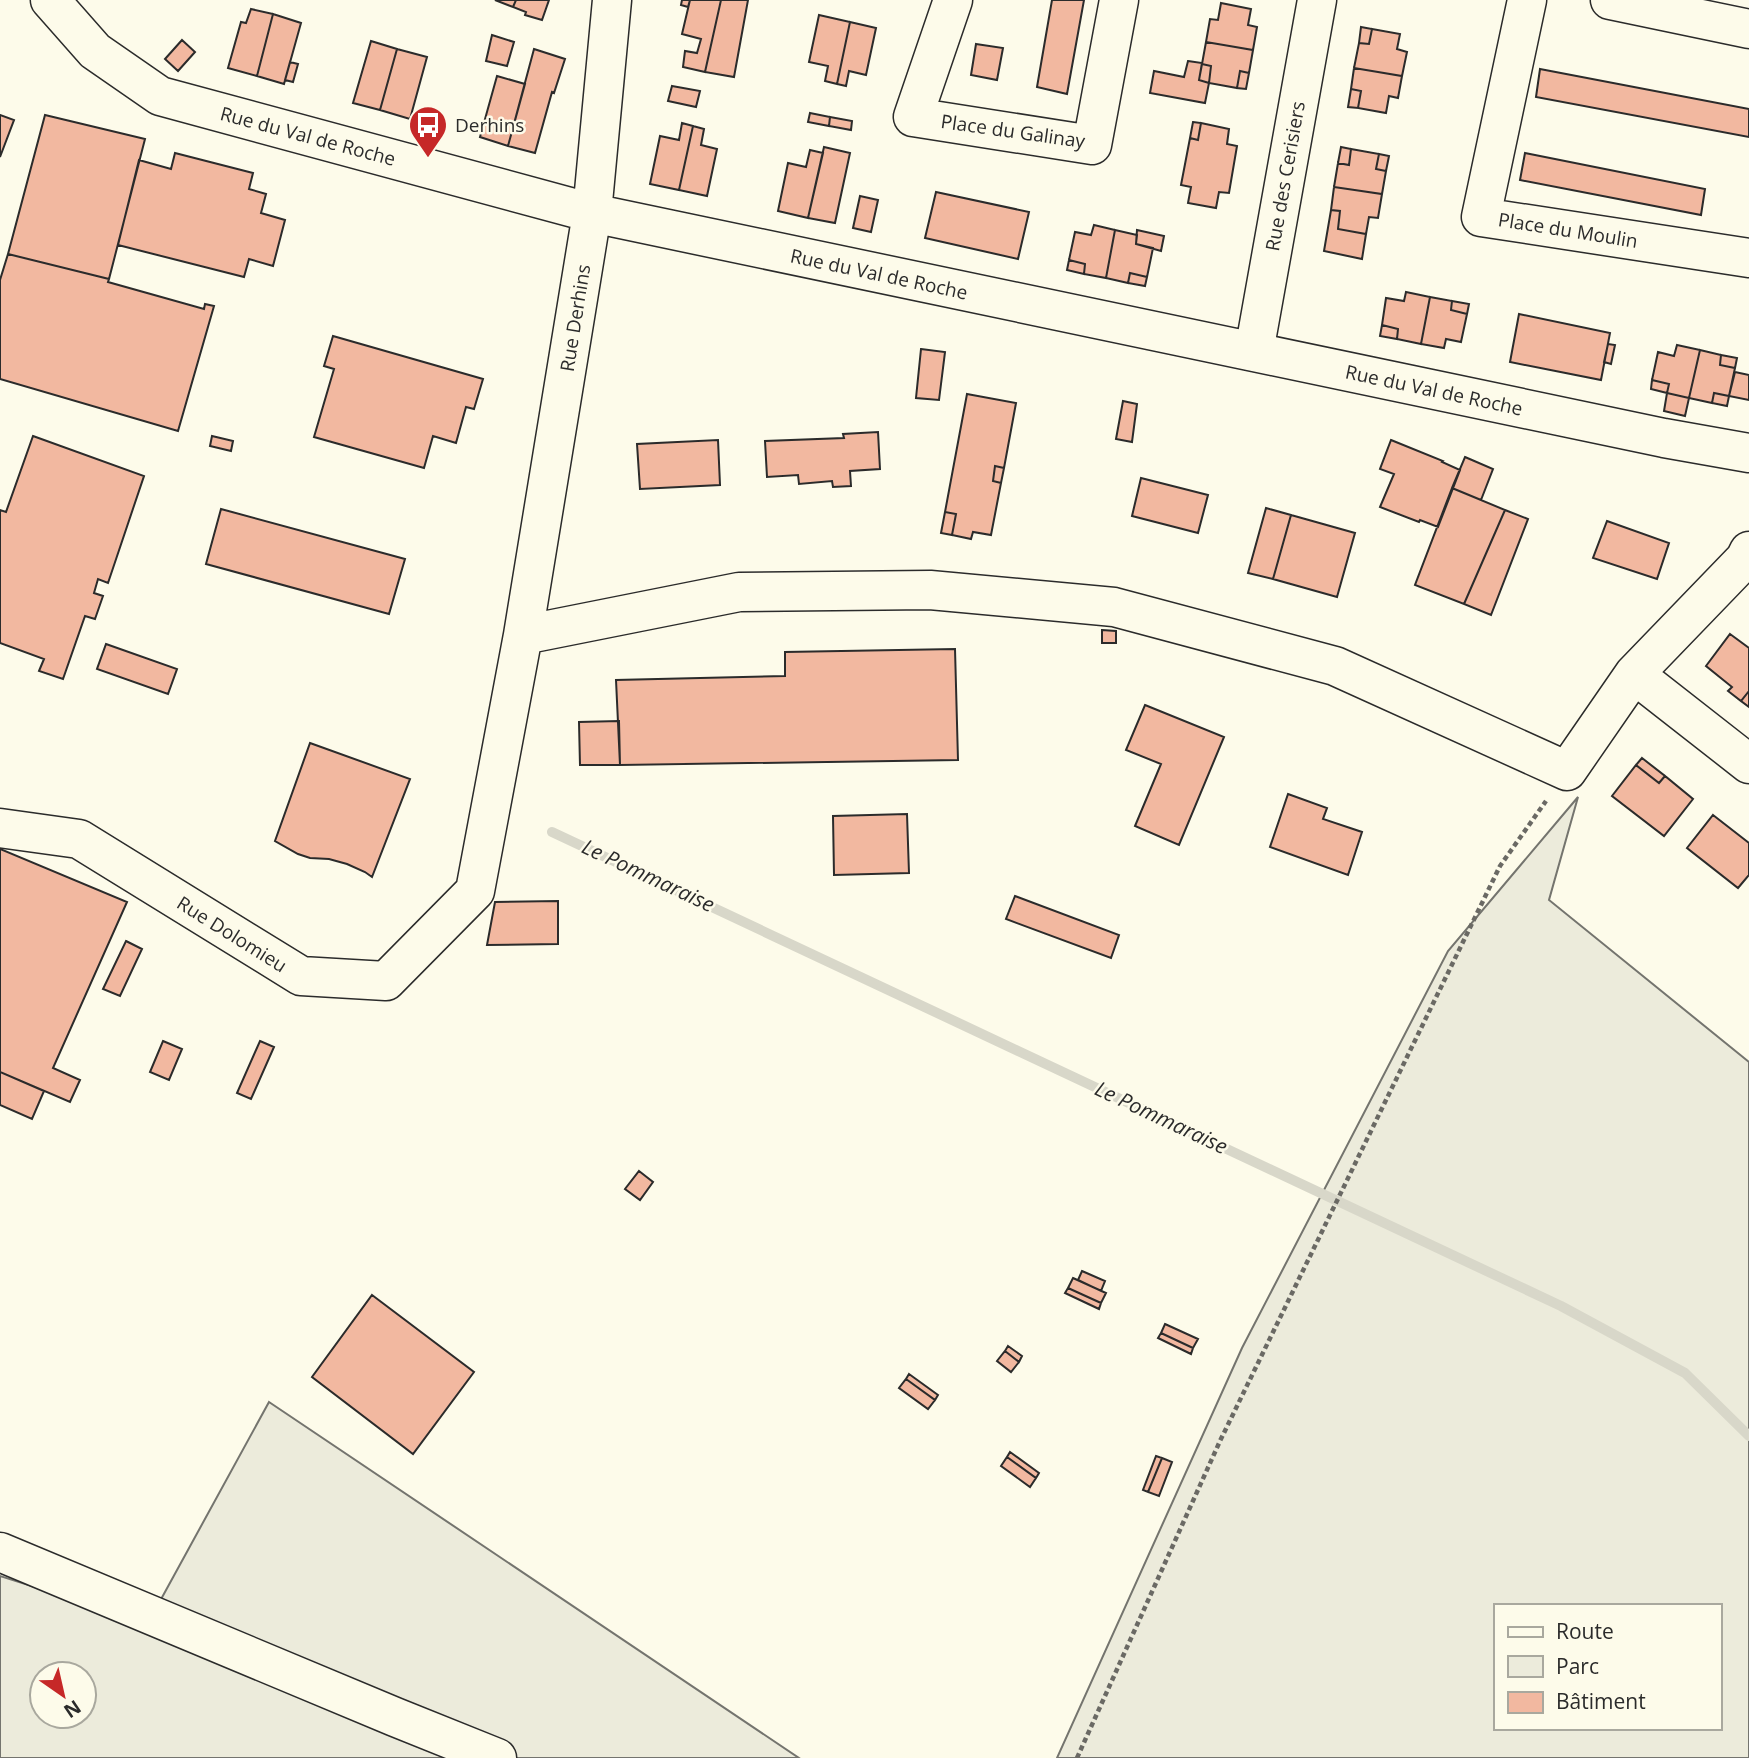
<svg xmlns="http://www.w3.org/2000/svg" width="1749" height="1758" viewBox="0 0 1749 1758" font-family="'Open Sans',sans-serif">
<rect width="100%" height="100%" fill="#fdfbea"/>
<path fill="#ecebdb" stroke="#74746e" stroke-width="2" fill-rule="evenodd" d="M1578 797 1549 900 1749 1062V1758H1057L1242 1348 1448 951ZM1495 1606H1719V1728H1495Z
M269 1402 799 1758H0V1576L148 1623ZM42 1674H84V1716H42Z"/>
<g fill="none" stroke-linecap="round" stroke-linejoin="round">
<path stroke="#d8d7c9" stroke-width="10" d="M552 832 1561 1306 1685 1373 1749 1436"/>
</g>
<path fill="#f2b8a0" stroke="#2b2b2b" stroke-width="2" d="M495 0H516L513 7Z
M516 0H549L542 20 525 15 526 12 513 7Z
M682 0H690L688 7 681 5Z
M690 0H721L705 72 683 67 685 51 697 53 701 39 682 34Z
M721 0H748L734 77 705 72Z
M1052 0H1084L1067 94 1037 87Z
M1221 3 1251 9 1248 25 1257 27 1253 50 1206 42 1210 19 1218 20Z
M251 9 273 14 257 76 228 68 241 22 246 23Z
M273 14 301 23 284 84 257 76Z
M819 15 850 22 837 84 825 81 828 66 809 62Z
M850 22 876 28 866 75 849 71 846 86 837 84Z
M1361 27 1372 29 1369 44 1359 43Z
M1372 29 1400 34 1397 49 1407 52 1402 76 1354 68 1359 43 1369 44Z
M492 35 514 42 507 66 486 61Z
M182 40 195 52 178 71 165 59Z
M371 41 397 49 380 110 353 103Z
M1206 42 1253 50 1249 73 1240 71 1237 88 1209 83 1211 66 1202 64Z
M976 44 1003 48 997 80 971 75Z
M397 49 427 57 410 119 380 110Z
M534 49 565 59 554 93 552 92 535 153 508 146Z
M1188 61 1202 63 1199 80 1209 83 1205 103 1150 93 1154 71 1184 77Z
M290 62 298 64 293 82 285 80Z
M1202 64 1211 66 1209 83 1199 80Z
M1354 68 1402 76 1398 98 1389 96 1386 113 1358 108 1361 91 1351 89Z
M1540 69 1749 109V137L1536 97Z
M1240 71 1249 73 1246 89 1237 88Z
M497 76 525 84 508 146 480 137Z
M672 86 700 91 696 107 668 101Z
M1351 89 1361 91 1358 108 1348 107Z
M810 113 830 117 829 126 808 122Z
M0 115 14 120 0 157Z
M45 115 145 139 109 279 8 254Z
M830 117 852 121 851 130 829 126Z
M1193 122 1201 123 1198 140 1190 138Z
M682 123 693 126 679 190 650 184 660 136 679 140Z
M1201 123 1229 129 1227 144 1237 146 1229 193 1219 192 1216 208 1188 203 1191 187 1181 185 1190 138 1198 140Z
M693 126 704 129 701 145 717 149 707 196 679 190Z
M824 147 850 153 835 223 808 218Z
M1341 147 1351 149 1349 165 1338 163Z
M1351 149 1379 154 1376 169 1386 171 1382 194 1334 187 1338 163 1349 165Z
M810 150 823 153 808 218 778 211 788 163 806 167Z
M175 153 253 173 249 189 266 194 261 213 285 220 273 266 249 259 244 277 118 245 139 160 171 169Z
M1525 153 1705 189 1701 215 1520 180Z
M1379 154 1389 156 1386 171 1376 169Z
M1334 187 1382 194 1378 218 1369 217 1366 234 1338 229 1340 211 1331 210Z
M936 192 1029 212 1018 259 925 238Z
M860 196 878 200 871 232 853 228Z
M1331 210 1340 211 1338 229 1366 234 1362 259 1324 251Z
M1094 225 1115 230 1106 278 1084 274 1085 264 1069 260 1075 232 1091 235Z
M1115 230 1137 235 1136 244 1153 248 1147 277 1130 273 1128 283 1106 278Z
M1137 230 1164 236 1161 251 1136 244Z
M8 254 109 279 108 282 204 309 205 304 214 306 178 431 0 379V280Z
M1069 260 1085 264 1084 274 1067 270Z
M1130 273 1147 277 1145 286 1128 283Z
M1406 292 1430 297 1421 344 1397 339 1398 329 1382 325 1386 298 1404 301Z
M1430 297 1452 301 1451 310 1467 314 1461 342 1446 339 1444 348 1421 344Z
M1452 301 1469 304 1467 314 1451 310Z
M1519 314 1610 333 1601 380 1510 362Z
M1382 325 1398 329 1397 339 1380 336Z
M333 336 483 379 474 409 466 407 456 443 433 436 424 468 314 437 334 369 324 366Z
M1608 344 1615 345 1611 364 1604 362Z
M1677 345 1700 350 1689 398 1667 393 1669 384 1652 380 1658 352 1674 356Z
M921 349 945 352 939 400 916 398Z
M1700 350 1721 355 1720 365 1735 368 1729 396 1714 393 1712 403 1689 398Z
M1721 355 1737 358 1735 368 1720 365Z
M1735 372 1749 375V400L1729 396Z
M1652 380 1669 384 1667 393 1651 389Z
M1667 393 1689 398 1685 416 1664 411Z
M1714 393 1729 396 1727 406 1712 403Z
M967 394 1016 403 1004 468 995 466 993 481 1001 483 991 535 973 532 971 539 952 535 956 514 945 512Z
M1123 401 1137 404 1132 442 1116 439Z
M878 432 880 469 850 471 851 486 833 487 832 481 799 484 798 475 767 477 765 441 844 438 843 434Z
M33 436 144 476 108 583 98 579 94 593 103 596 95 619 85 616 63 679 39 671 44 659 0 643V510L6 512Z
M212 436 233 441 231 451 210 446Z
M718 440 720 485 640 489 637 444Z
M1391 440 1443 461 1442 462 1460 470 1438 527 1420 520 1419 522 1380 507 1394 474 1380 469Z
M1465 457 1493 469 1481 500 1452 488Z
M995 466 1004 468 1001 483 993 481Z
M1141 478 1208 495 1198 533 1132 516Z
M1452 488 1505 510 1464 604 1415 585Z
M1266 508 1291 515 1273 579 1248 573Z
M221 509 405 559 389 614 206 564Z
M1505 510 1528 519 1491 615 1464 604Z
M945 512 956 514 952 535 941 533Z
M1291 515 1355 533 1337 597 1273 579Z
M1607 521 1669 543 1657 579 1593 558Z
M1102 630 1116 631V643H1102Z
M1730 634 1749 648V691L1741 701 1728 691 1732 687 1706 666Z
M106 644 177 669 168 694 97 669Z
M955 649 958 760 620 765 616 680 785 676V652Z
M1749 691V707L1741 701Z
M1145 705 1224 737 1179 845 1135 826 1161 764 1126 750Z
M619 721 620 765H580L579 722Z
M310 743 410 779 372 877 365 872 347 864 329 859 310 858 298 854 275 841Z
M1642 758 1665 776 1659 783 1636 765Z
M1636 765 1659 783 1665 776 1693 799 1664 836 1612 796Z
M1288 794 1327 808 1323 819 1362 832 1348 875 1270 847Z
M907 814 909 873 834 875 833 816Z
M1713 815 1749 843V875L1738 888 1687 848Z
M0 849 127 902 53 1068 80 1080 70 1102 0 1072Z
M1015 896 1119 935 1111 958 1006 919Z
M558 901V944L487 945 495 902Z
M126 941 142 949 120 996 103 989Z
M163 1041 182 1049 169 1080 150 1072Z
M260 1041 274 1047 251 1099 237 1093Z
M0 1072 44 1091 32 1119 0 1105Z
M639 1171 653 1182 640 1200 625 1189Z
M1082 1271 1105 1281 1101 1291 1078 1280Z
M1073 1278 1106 1293 1101 1303 1068 1288Z
M1068 1288 1101 1303 1099 1309 1065 1293Z
M372 1295 474 1372 413 1454 312 1377Z
M1165 1324 1198 1339 1193 1348 1161 1333Z
M1161 1333 1193 1348 1191 1354 1158 1338Z
M1008 1346 1022 1356 1019 1362 1005 1351Z
M1005 1351 1019 1362 1011 1372 997 1361Z
M909 1374 938 1395 935 1400 906 1379Z
M906 1379 935 1400 928 1409 899 1388Z
M1010 1452 1039 1473 1036 1478 1007 1457Z
M1156 1456 1162 1458 1148 1492 1143 1490Z
M1007 1457 1036 1478 1030 1487 1001 1466Z
M1162 1458 1172 1462 1159 1496 1148 1492Z"/>
<g fill="none" stroke-linecap="round" stroke-linejoin="round">
<defs>
<path id="minor" d="M50 0 95 51 160 96 592 213 1664 438 1749 453
M953 0 913 117 1092 145 1119 0
M1527 0 1481 217 1749 258
M1610 0 1749 29
M1254 352 1317 0
M523 635 739 592 930 590 1114 607 1335 666 1567 771 1634 674 1745 559 1749 551
M1634 674 1749 764
M0 828 79 839 301 976 386 981 475 891 523 635 592 213 612 0
M0 1552 395 1717 497 1758"/>
</defs>
<use href="#minor" stroke="#2b2b2b" stroke-width="41"/>
<path stroke="#6a6964" stroke-width="4.5" stroke-dasharray="5 3.5" stroke-linecap="butt" d="M1077 1758 1220 1441 1500 866 1546 801"/>
<use href="#minor" stroke="#fdfbea" stroke-width="38"/>
</g>
<defs>
<symbol id="bus-pin" viewBox="-11 -11 22 30"><path d="M0 17L-7.5 6A9.5 9.5 0 1 1 7.5 6Z" fill="#c62828" stroke="#fdfbea"/><path d="M-5-6H5V4H4V6H2V4H-2V6H-4V4H-5ZM-3.5-4V0h7V-4ZM-3.5 1.2v1.5H-2V1.2ZM2 1.2v1.5H3.5V1.2Z" fill="#fff"/></symbol>
</defs>
<g fill-rule="evenodd">
<use href="#bus-pin" x="406" y="103" width="44" height="60"/>
</g>
<g text-anchor="middle" stroke-width="5" stroke-linejoin="round" paint-order="stroke">
<g font-size="19" fill="#2b2b2b" stroke="#fdfbea" text-anchor="start">
<text x="455" y="132">Derhins</text>
</g>
<g font-size="19" fill="#2b2b2b" stroke="#fdfbea">
<text transform="translate(1013 131) rotate(8)" y="7">Place du Galinay</text>
<text transform="translate(308 136) rotate(15)" y="7">Rue du Val de Roche</text>
<text transform="translate(1285 176) rotate(-80)" y="7">Rue des Cerisiers</text>
<text transform="translate(1568 230) rotate(9)" y="7">Place du Moulin</text>
<text transform="translate(879 274) rotate(12)" y="7">Rue du Val de Roche</text>
<text transform="translate(575 318) rotate(-81)" y="7">Rue Derhins</text>
<text transform="translate(1434 390) rotate(12)" y="7">Rue du Val de Roche</text>
<text transform="translate(232 934) rotate(32)" y="7">Rue Dolomieu</text>
</g>
<g font-size="21" font-style="italic" fill="#2b2b2b" stroke="#fdfbea">
<text transform="translate(648 876) rotate(25)" y="7">Le Pommaraise</text>
<text transform="translate(1161 1118) rotate(25)" y="7">Le Pommaraise</text>
</g>
</g>
<rect x="1494" y="1604" width="228" height="126" fill="#fdfbea" stroke="#a9a89e" stroke-width="2"/>
<rect x="1508" y="1627" width="35" height="10" fill="#fdfbea" stroke="#a9a89e" stroke-width="2"/>
<text x="1556" y="1639" font-size="21" fill="#2b2b2b">Route</text>
<rect x="1508" y="1656" width="35" height="21" fill="#ecebdb" stroke="#a9a89e" stroke-width="2"/>
<text x="1556" y="1674" font-size="21" fill="#2b2b2b">Parc</text>
<rect x="1508" y="1692" width="35" height="21" fill="#f2b8a0" stroke="#a9a89e" stroke-width="2"/>
<text x="1556" y="1709" font-size="21" fill="#2b2b2b">Bâtiment</text>
<g transform="translate(63 1695) rotate(146)"><circle r="33" fill="#fdfbea" stroke="#a9a89e" stroke-width="2"/>
<path d="M0-5L12 26L0 18L-12 26Z" fill="#c62828"/>
<text y="-10" font-size="19" font-weight="bold" text-anchor="middle" fill="#2b2b2b">N</text>
</g>
</svg>
